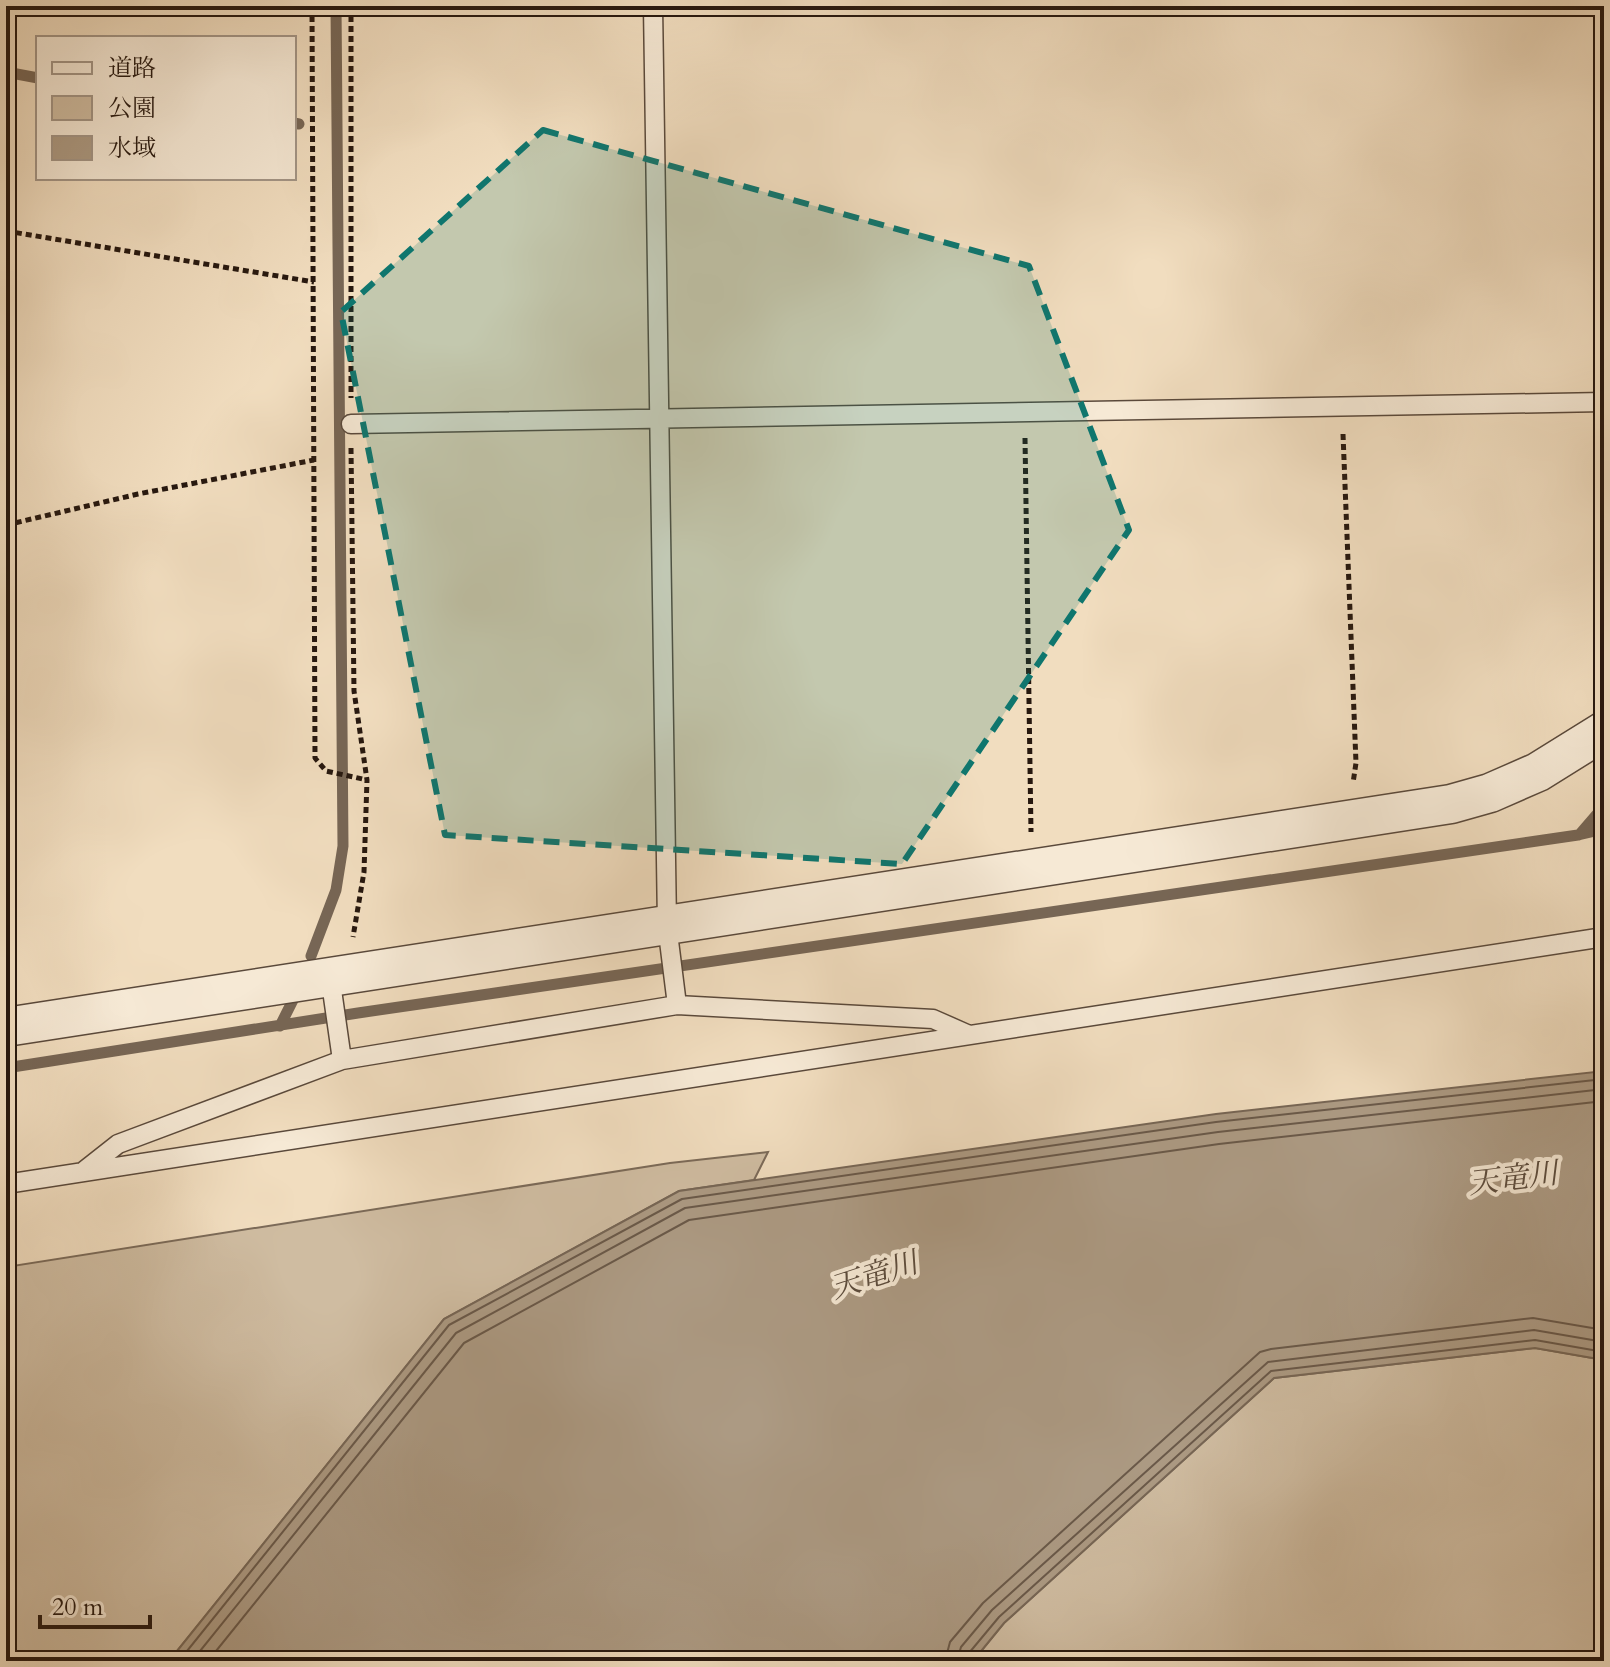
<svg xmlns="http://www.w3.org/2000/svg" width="1610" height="1667" viewBox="0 0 1610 1667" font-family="Cardo,'Noto Serif JP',serif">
<rect width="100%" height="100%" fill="#f1ddbf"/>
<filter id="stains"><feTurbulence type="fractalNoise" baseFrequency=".0025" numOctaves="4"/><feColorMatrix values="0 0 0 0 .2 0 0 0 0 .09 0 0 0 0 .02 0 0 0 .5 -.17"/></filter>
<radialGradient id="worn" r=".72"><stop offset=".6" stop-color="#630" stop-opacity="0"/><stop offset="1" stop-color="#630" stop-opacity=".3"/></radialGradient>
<path fill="#cfbca1" stroke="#7b6a58" stroke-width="2" d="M768 1152 754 1180 679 1191 444 1319 169 1661H6V1267L670 1163Z
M1535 1348 1604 1360V1661H973L1004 1623 1274 1378Z"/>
<path fill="#ac9a83" stroke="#765" stroke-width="2" d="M1604 1071V1360L1535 1348 1274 1378 1004 1623 973 1661H169L444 1319 679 1191 1216 1114Z"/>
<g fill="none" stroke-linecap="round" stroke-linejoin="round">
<path stroke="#6a5949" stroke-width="2" d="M179 1661 449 1325 682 1199 1216 1122 1604 1079
M192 1661 456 1333 685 1208 1218 1132 1604 1089
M208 1661 464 1343 689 1220 1219 1144 1604 1101
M945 1661 950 1642 983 1603 1260 1352 1271 1349 1533 1318 1604 1330
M957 1661 961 1647 992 1610 1268 1362 1534 1330 1604 1342
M968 1661 969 1653 999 1617 1271 1371 1535 1340 1604 1352"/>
<path stroke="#765" stroke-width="11" d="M6 72 38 78
M294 123 299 124
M1579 835 1604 806
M311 956 336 890 343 846 336 6
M280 1026 297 992
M6 1068 358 1013 1578 835 1604 829"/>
<defs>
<path id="service" d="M653 6 667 925 677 1005 933 1019 967 1034
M351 424 1604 402
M330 976 342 1060
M85 1170 118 1144 342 1060 677 1005
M6 1184 1604 937"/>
<path id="minor" d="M6 1027 1451 804 1490 793 1538 772 1604 731"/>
</defs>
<use href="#service" stroke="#5a493b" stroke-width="21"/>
<use href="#minor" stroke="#5a493b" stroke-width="41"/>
<path stroke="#27180f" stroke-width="5" stroke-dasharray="6 4" stroke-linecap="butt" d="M312 6 315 758 326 771 367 780
M351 6V398
M6 231 314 282
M1343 434 1356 763 1353 783
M1025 438 1031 832
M351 448 354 691 367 780 364 872 353 937
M6 525 138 494 314 460"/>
<use href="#service" stroke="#f6e9d5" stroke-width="18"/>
<use href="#minor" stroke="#f6e9d5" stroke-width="38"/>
</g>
<path fill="#0f766e" fill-opacity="0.2" stroke="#0f766e" stroke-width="6" stroke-dasharray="16 10" stroke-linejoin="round" d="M543 130 1029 266 1129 530 902 864 445 835 341 312Z"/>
<g text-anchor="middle" stroke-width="8" stroke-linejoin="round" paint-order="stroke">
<g font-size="30" font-style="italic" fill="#5c4c3d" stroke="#f6e9d5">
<text transform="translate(1513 1178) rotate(-7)" y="10">天竜川</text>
<text transform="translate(874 1275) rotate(-18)" y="10">天竜川</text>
</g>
</g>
<rect width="1610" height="1667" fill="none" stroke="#f1ddbf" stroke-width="32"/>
<rect x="8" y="8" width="1594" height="1651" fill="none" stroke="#27180f" stroke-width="4"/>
<rect x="16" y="16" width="1578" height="1635" fill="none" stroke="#27180f" stroke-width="2"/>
<rect x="36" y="36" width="260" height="144" fill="#f6e9d5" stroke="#a39586" stroke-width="2"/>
<rect x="52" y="62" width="40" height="12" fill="#f6e9d5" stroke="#a39586" stroke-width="2"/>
<text x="108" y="76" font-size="24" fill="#27180f">道路</text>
<rect x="52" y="96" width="40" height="24" fill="#cfbca1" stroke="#a39586" stroke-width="2"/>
<text x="108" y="116" font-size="24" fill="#27180f">公園</text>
<rect x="52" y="136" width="40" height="24" fill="#ac9a83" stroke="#a39586" stroke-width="2"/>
<text x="108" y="156" font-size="24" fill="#27180f">水域</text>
<path d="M40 1615v12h110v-12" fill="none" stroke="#27180f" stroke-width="4"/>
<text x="52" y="1615" font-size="24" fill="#27180f" stroke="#f6e9d5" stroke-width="6" paint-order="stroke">20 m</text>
<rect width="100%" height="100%" filter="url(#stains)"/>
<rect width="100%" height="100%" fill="url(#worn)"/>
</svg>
